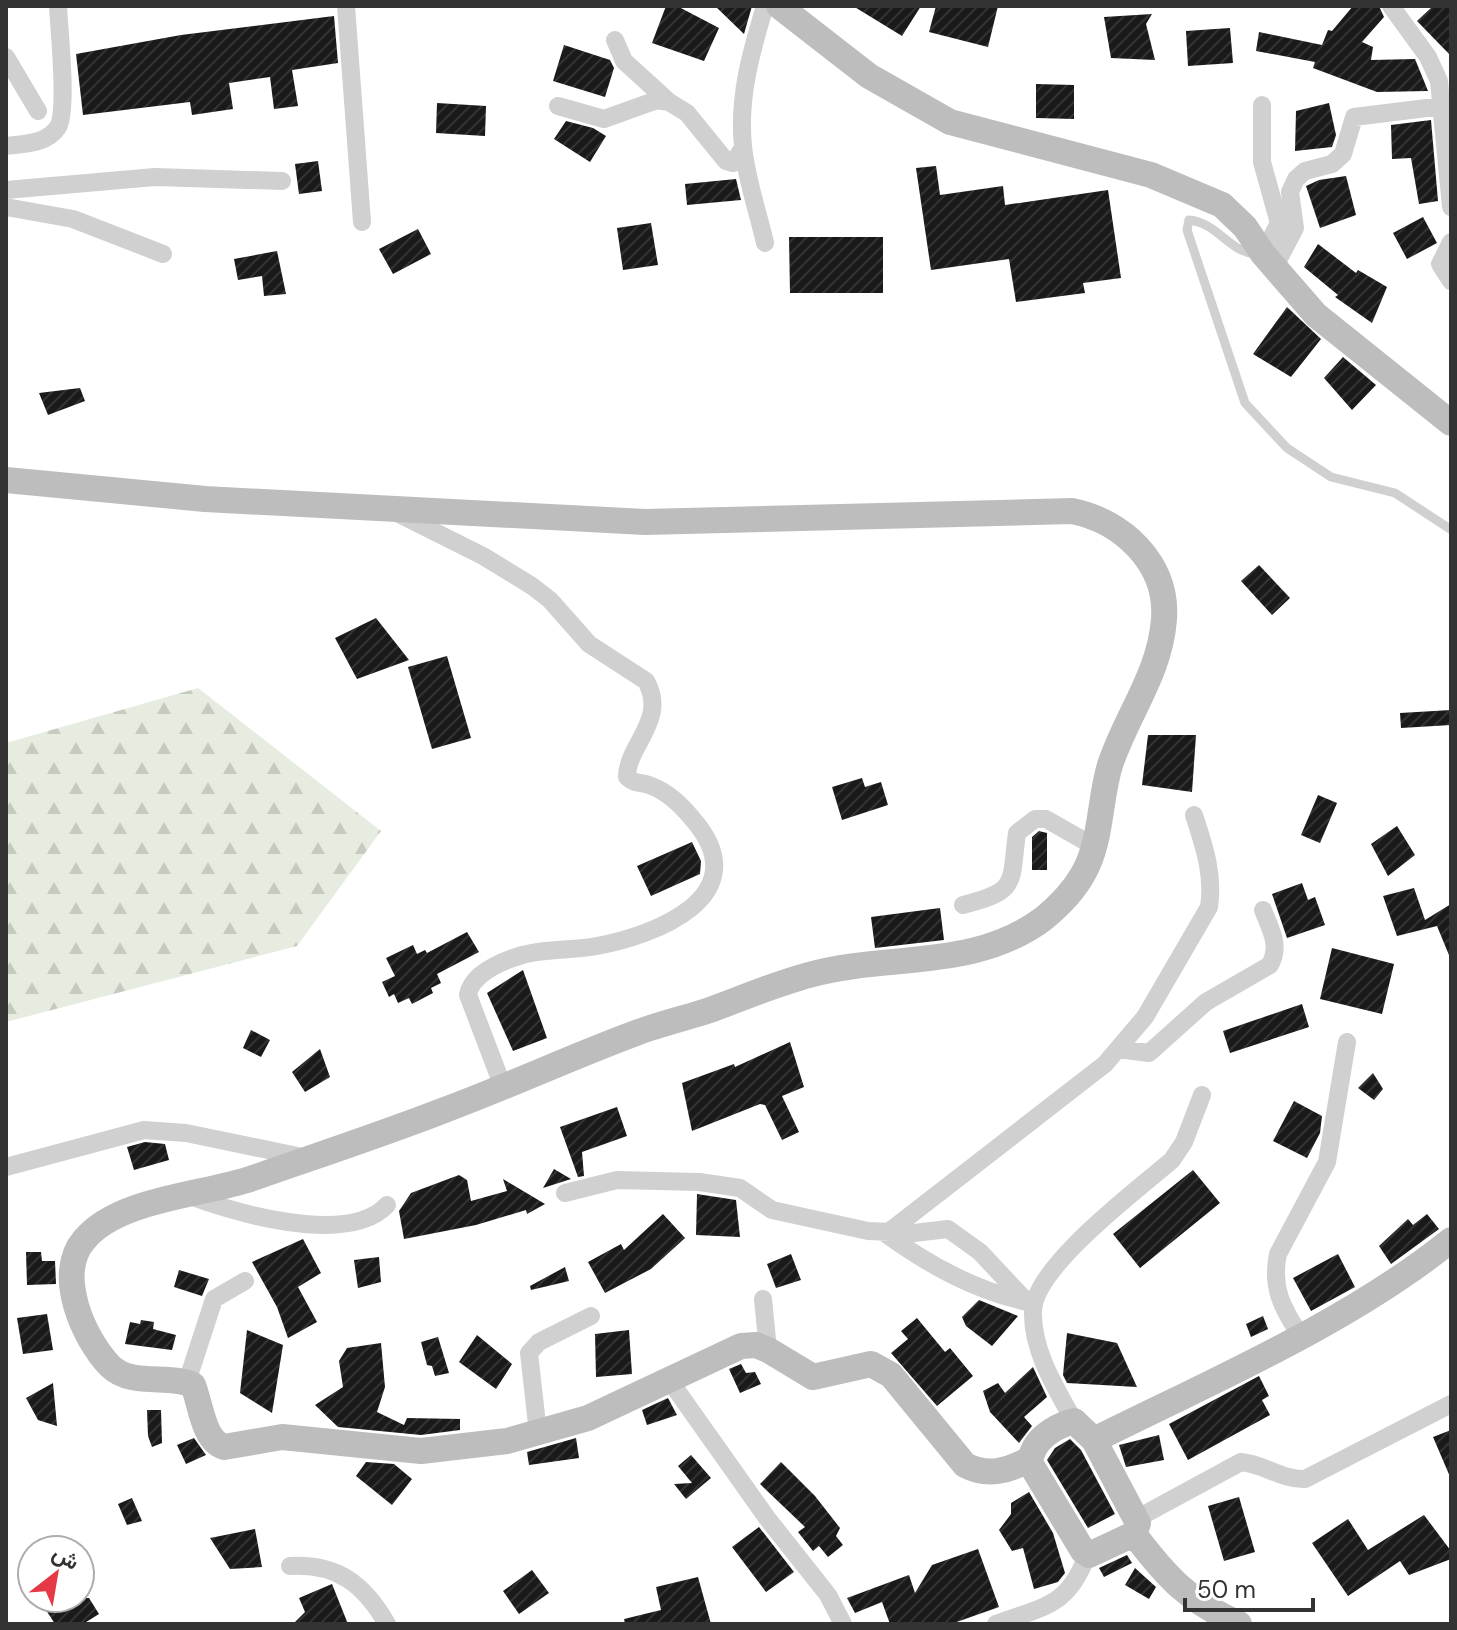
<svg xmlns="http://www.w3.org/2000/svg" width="1457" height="1630" viewBox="0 0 1457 1630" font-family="'DM Sans',Vazirmatn,sans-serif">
<defs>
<pattern id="forest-firs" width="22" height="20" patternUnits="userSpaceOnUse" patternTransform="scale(2)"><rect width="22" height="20" fill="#e6ecdf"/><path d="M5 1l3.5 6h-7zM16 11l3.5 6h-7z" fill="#c6cbc0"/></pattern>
<pattern id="building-hatch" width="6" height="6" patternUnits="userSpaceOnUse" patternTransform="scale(2)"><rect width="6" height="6" fill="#1a1a1a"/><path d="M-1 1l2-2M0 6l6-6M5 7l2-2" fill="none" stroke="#333"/></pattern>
</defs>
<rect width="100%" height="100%" fill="#fff"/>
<path fill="url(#forest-firs)" d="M198 688 381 831 297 946 6 1022V743Z"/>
<path fill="url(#building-hatch)" d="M666 6H677L719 28 704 61 652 43Z
M715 6H752L744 34Z
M853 6H921L902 36Z
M936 6H998L988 47 929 32Z
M1353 6H1379L1384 17 1362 42 1373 47 1371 60 1415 59 1428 91 1377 92 1313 68 1315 62 1256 51 1259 32 1322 45 1328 30 1332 31Z
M1433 6H1451V56L1417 21Z
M1152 14 1146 24 1155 60 1111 58 1104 17Z
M334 16 338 63 292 70 298 106 274 109 270 77 229 83 233 109 192 115 190 102 83 115 76 54 181 35Z
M1230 28 1233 63 1188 66 1186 31Z
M564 45 610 60 614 68 605 97 553 81Z
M1036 84 1074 85V119L1036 118Z
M437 103 486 106 485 136 436 133Z
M1329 103 1336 135 1332 147 1295 151 1296 111Z
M1431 120 1438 201 1419 204 1411 158 1392 159 1391 125Z
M566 121 593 128 606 136 590 162 554 139Z
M318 161 322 191 299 194 295 164Z
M936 166 940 195 1003 186 1005 205 1108 190 1121 278 1083 283 1085 293 1016 302 1009 259 931 270 916 168Z
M1346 176 1356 215 1320 228 1306 186 1319 180Z
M736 179 741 200 687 205 685 184Z
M1423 217 1437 243 1407 259 1393 233Z
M651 223 658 265 623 270 617 228Z
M418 229 431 254 393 274 379 249Z
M789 237H883V293H790Z
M1318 244 1356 273 1358 270 1387 287 1372 323 1335 297 1338 295 1304 267Z
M277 251 286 294 264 296 262 276 238 280 234 259Z
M1287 307 1321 339 1291 377 1253 354Z
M1343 357 1376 385 1352 410 1324 378Z
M80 388 85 401 48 415 39 393Z
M1259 565 1290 598 1272 615 1241 581Z
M376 618 409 660 357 679 335 638Z
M447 656 471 738 432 749 408 667Z
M1451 710V725L1401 728 1400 713Z
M1148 735H1196L1192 792 1142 785Z
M862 778 865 787 881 782 888 805 842 820 832 787Z
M1318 795 1337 803 1320 843 1301 835Z
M1397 826 1415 855 1388 876 1371 844Z
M1039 831 1047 833V870H1032V837Z
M692 842 701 861 700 874 651 896 637 866Z
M1302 883 1308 900 1315 897 1325 925 1287 938 1272 894Z
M1414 888 1425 920 1451 904V960L1437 926 1397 936 1383 896Z
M940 908 944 940 875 948 871 917Z
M467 932 479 952 437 974 441 983 431 988 433 993 412 1004 409 998 398 1003 394 994 389 997 382 982 395 976 386 958 413 945 417 954 425 950 427 953Z
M1332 948 1394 964 1382 1014 1320 999Z
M523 970 547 1038 513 1051 487 993Z
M1302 1004 1309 1027 1230 1053 1223 1031Z
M251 1030 270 1040 261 1057 243 1048Z
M790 1042 804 1087 782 1096 799 1132 782 1140 765 1105 760 1104 692 1131 682 1083 734 1064 735 1067Z
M320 1049 330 1077 305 1092 292 1072Z
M1373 1073 1383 1089 1374 1100 1358 1088Z
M1294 1101 1322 1116 1320 1133 1307 1158 1273 1141Z
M617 1107 627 1136 582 1152 584 1176 578 1177 560 1127Z
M145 1142 165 1144 169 1160 134 1170 127 1147Z
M554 1169 571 1179 543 1188Z
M1193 1170 1220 1203 1140 1268 1113 1234Z
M459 1175 467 1180 471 1201 507 1191 503 1179 545 1204 527 1214 526 1210 476 1225 404 1239 399 1211 411 1193Z
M697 1194 736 1200 740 1237 696 1235Z
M663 1214 685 1238 651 1269 605 1293 588 1262 621 1244 624 1250Z
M1427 1214 1439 1229 1391 1264 1379 1246 1408 1219 1413 1225Z
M303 1239 321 1273 298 1287 317 1322 288 1338 277 1307 252 1262Z
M26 1252H41L42 1261H55L56 1284 27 1285Z
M791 1254 801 1280 776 1288 767 1264Z
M1338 1254 1355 1287 1311 1311 1293 1278Z
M379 1257 381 1282 358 1288 354 1260Z
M565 1267 569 1281 531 1290 530 1286Z
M179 1270 209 1279 202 1296 174 1287Z
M979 1300 1018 1316 992 1346 966 1326 962 1317Z
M47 1314 53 1350 23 1354 17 1318Z
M1263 1316 1268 1329 1251 1337 1246 1324Z
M917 1318 945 1352 950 1348 973 1376 937 1406 891 1353 908 1339 901 1331Z
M141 1320 154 1322 153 1329 176 1335 172 1350 125 1344 130 1322 140 1324Z
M247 1330 283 1345 272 1413 240 1393Z
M629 1330 632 1374 596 1377 595 1334Z
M1067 1333 1117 1343 1137 1387 1067 1383 1063 1375Z
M477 1335 512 1364 496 1389 459 1362Z
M438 1337 449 1373 435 1376 432 1366 427 1365 421 1342Z
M381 1343 385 1387 377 1412 404 1425 407 1418 460 1419V1430L421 1435 338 1427 315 1405 343 1387 339 1361 347 1348Z
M741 1364 746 1373 755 1372 761 1384 740 1393 729 1369Z
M1033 1367 1047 1397 1024 1417 1032 1426 1019 1443 990 1412 983 1391 998 1383 1005 1393Z
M1259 1376 1269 1396 1262 1400 1270 1415 1188 1460 1169 1424Z
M53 1383 57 1426 38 1420 26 1398Z
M668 1398 677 1415 647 1425 642 1410Z
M147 1410H161L162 1443 152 1447 148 1436Z
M1451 1430V1479L1433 1437Z
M1159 1435 1164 1460 1126 1467 1119 1445Z
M194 1438 206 1455 186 1464 177 1445Z
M576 1438 579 1458 529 1465 527 1452Z
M1070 1439 1081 1450 1115 1514 1088 1528 1047 1460 1055 1448Z
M691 1455 711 1478 686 1499 674 1484 692 1483 678 1466Z
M366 1462 394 1464 412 1479 392 1505 356 1476Z
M781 1462 815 1496 840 1528 836 1536 843 1545 828 1557 819 1546 813 1551 798 1532 805 1527 760 1484Z
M1029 1492 1053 1533 1065 1573 1058 1582 1034 1589 1023 1548 1012 1551 999 1530 1011 1514V1503Z
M1239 1497 1255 1552 1224 1561 1208 1506Z
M132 1498 142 1521 127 1525 118 1504Z
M1424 1515 1451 1551V1559L1409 1575 1400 1561 1348 1596 1312 1543 1348 1519 1368 1550Z
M759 1527 794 1572 766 1592 732 1547Z
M255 1529 262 1567 230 1569 210 1538Z
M978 1549 999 1607 951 1624H890L882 1602 855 1613 847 1598 909 1575 915 1593 932 1565Z
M1127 1555 1132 1563 1104 1577 1099 1568Z
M1135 1568 1156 1587 1149 1599 1125 1585Z
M532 1570 549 1593 519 1614 503 1591Z
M698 1577 711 1624H625L624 1619 661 1610 656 1587Z
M332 1584 348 1624H293L305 1612 299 1598Z
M58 1598H89L99 1614 83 1624H55L44 1607Z"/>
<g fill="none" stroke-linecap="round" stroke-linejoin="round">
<path stroke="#d0d0d0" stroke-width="9" d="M1255 254C1228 251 1218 223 1189 220L1187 230 1245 403 1287 448 1331 477 1395 493 1450 529"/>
<path stroke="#d0d0d0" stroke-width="18" d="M346 6 362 222
M765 6C751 52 738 98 743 146 746 178 758 212 765 243
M1391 6 1428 57 1439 81 1451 207
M615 40 624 61 669 102
M6 57 38 111
M1262 105V162L1279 223 1263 254
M558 106 604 119 657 100 669 102 687 113 726 161 733 163 743 148
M6 146C24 144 47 144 58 127 68 110 59 29 58 6
M6 190 155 177 282 181
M6 207 73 219 163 254
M1451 242 1440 264 1451 281
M1274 268 1295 228 1290 192 1296 179 1305 171 1332 164 1343 154 1354 117 1443 106
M393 511 483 556 532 586 550 600 589 644 646 681C668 720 627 745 627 777 634 784 640 782 649 785 669 792 683 807 696 823 755 896 657 935 597 946 570 951 539 948 513 958 496 964 471 976 468 995L503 1087
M963 905C1019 891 1010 884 1017 833L1035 819H1046L1095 847
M1118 1049 1149 1053 1206 1002 1270 965C1281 945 1270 929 1263 910
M6 1167 144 1130 186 1133 307 1158
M565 1193 617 1180 699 1182 740 1188 772 1210 868 1231 914 1233 948 1229 980 1252 1026 1301
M185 1194C230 1212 348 1247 387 1205
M763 1299 768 1350
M1027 1302C974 1290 929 1265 886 1234L1105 1064 1145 1017 1209 907C1214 874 1204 846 1194 815
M1300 1335C1282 1308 1271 1287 1278 1254L1327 1162 1347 1042
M670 1381 767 1518 828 1595 843 1624
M187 1382 214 1299 245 1281
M1074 1421C1056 1388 1032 1351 1033 1312 1033 1267 1139 1189 1172 1160L1184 1142 1202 1095
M538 1433 529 1353 539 1342 591 1316
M1136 1519 1241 1462C1264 1464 1282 1480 1305 1479L1451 1404
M290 1566C337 1563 364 1584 387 1624
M996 1624C1044 1606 1068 1607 1087 1555"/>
<path stroke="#bdbdbd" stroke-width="26" d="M779 6 869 76 950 122 1151 175 1222 205 1245 227 1263 254 1316 315 1451 423
M6 480 205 499 645 522 1072 511C1122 521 1168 563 1164 619 1160 674 1127 714 1110 765 1099 801 1102 841 1083 874 1073 892 1059 906 1043 919 973 971 887 953 809 975 775 984 743 998 710 1010 686 1018 660 1024 636 1033 571 1057 507 1087 442 1111 380 1135 316 1156 253 1178 205 1195 118 1198 84 1240 55 1274 83 1338 110 1366 131 1387 169 1374 193 1385 201 1405 203 1440 224 1447L282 1437 421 1451 507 1441 588 1418 741 1346 756 1345 768 1350 813 1377 871 1364 891 1375 965 1465C988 1477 1008 1471 1030 1459
M1074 1421 1094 1440 1138 1523 1134 1534 1089 1555 1083 1551 1030 1463C1032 1440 1053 1427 1074 1421Z
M1094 1440C1212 1381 1348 1323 1451 1240
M1134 1534C1167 1578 1189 1601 1239 1624"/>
</g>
<rect width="1457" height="1630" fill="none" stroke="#333333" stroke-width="16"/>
<g transform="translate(56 1574) rotate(31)"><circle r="38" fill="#ffffff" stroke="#adadad" stroke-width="2"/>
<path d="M0-6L14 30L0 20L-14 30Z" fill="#e63946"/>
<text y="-12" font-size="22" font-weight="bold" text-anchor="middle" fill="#333333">ش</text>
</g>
<path d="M1185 1598v12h128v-12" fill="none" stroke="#333333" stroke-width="4"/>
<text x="1197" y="1598" font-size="24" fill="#333333" stroke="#ffffff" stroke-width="6" paint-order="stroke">50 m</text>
</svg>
